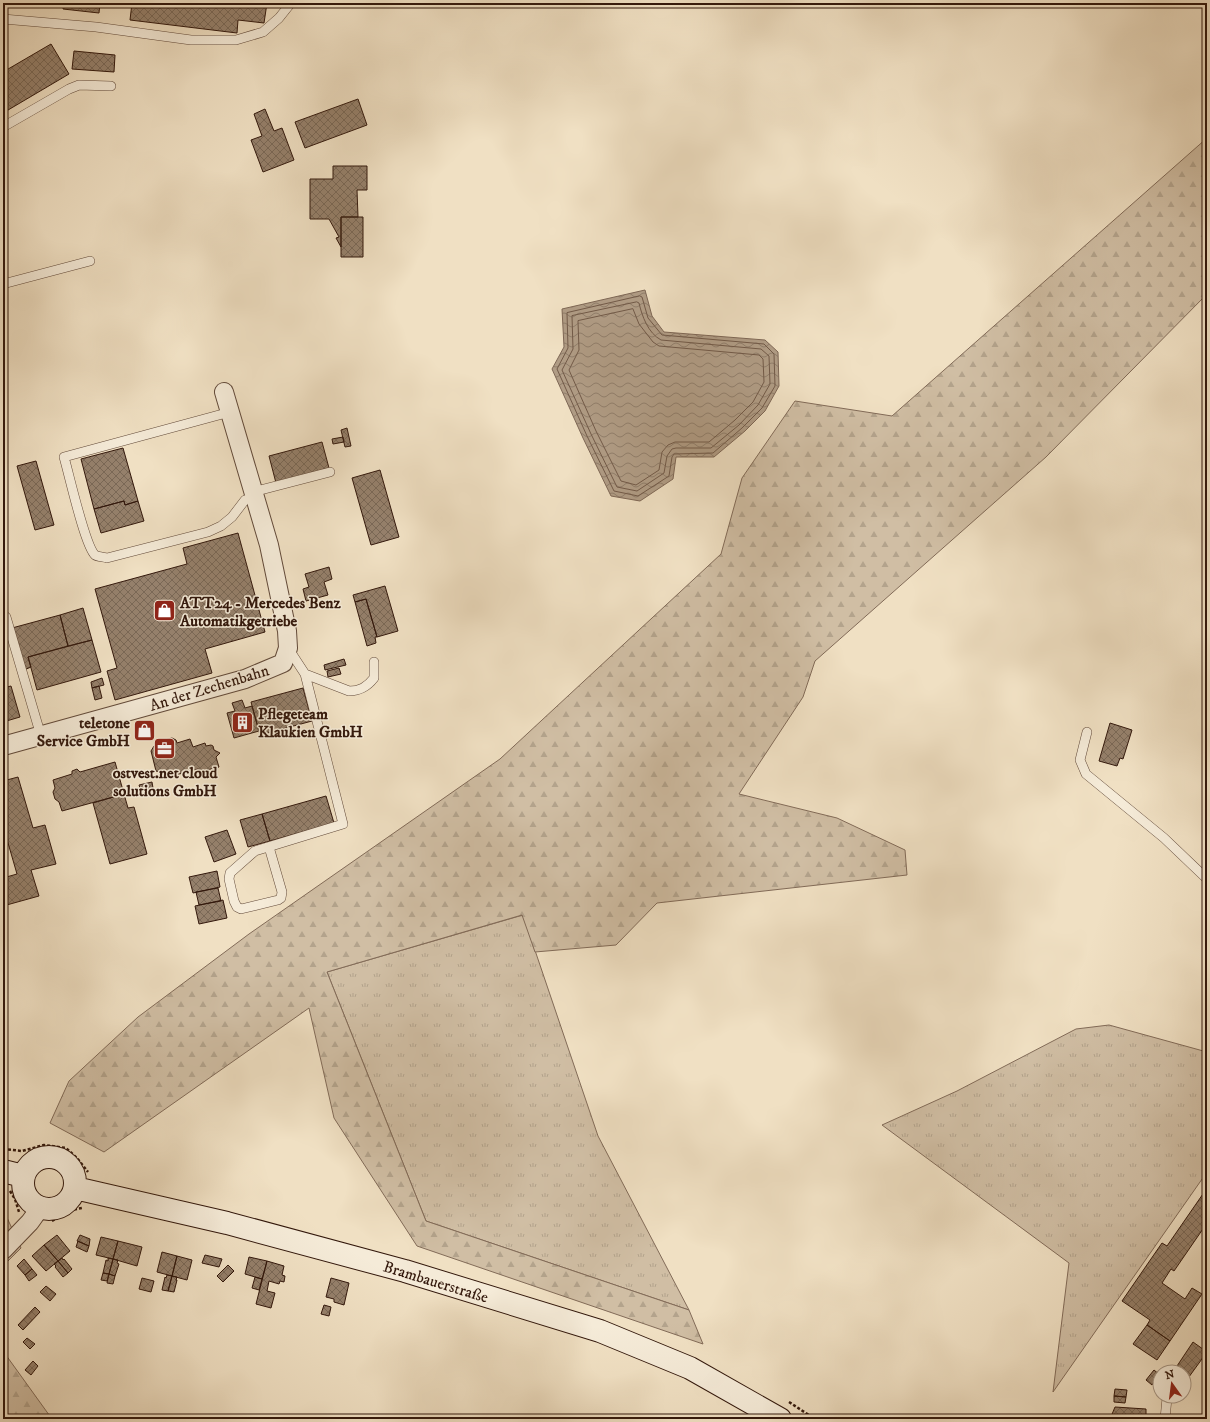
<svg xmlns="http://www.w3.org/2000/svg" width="1210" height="1422" viewBox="0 0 1210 1422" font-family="'IM FELL DW Pica',serif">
<defs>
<pattern id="grass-tufts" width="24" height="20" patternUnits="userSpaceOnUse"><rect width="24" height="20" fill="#d0bea4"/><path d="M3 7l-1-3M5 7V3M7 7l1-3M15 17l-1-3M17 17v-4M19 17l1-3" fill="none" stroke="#b3a38c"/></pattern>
<pattern id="forest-firs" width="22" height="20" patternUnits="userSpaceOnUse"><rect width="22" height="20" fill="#d0bea4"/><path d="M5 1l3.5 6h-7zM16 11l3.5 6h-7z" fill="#b3a38c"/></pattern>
<pattern id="water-waves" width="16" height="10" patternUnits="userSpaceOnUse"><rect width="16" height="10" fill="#b09c85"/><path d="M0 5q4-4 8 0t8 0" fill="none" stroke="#907e6b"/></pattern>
<pattern id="building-cross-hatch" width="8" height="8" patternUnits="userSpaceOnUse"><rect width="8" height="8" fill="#95806b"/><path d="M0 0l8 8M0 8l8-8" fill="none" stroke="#7a6856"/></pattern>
</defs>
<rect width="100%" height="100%" fill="#f0e0c3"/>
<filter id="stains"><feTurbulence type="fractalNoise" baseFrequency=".005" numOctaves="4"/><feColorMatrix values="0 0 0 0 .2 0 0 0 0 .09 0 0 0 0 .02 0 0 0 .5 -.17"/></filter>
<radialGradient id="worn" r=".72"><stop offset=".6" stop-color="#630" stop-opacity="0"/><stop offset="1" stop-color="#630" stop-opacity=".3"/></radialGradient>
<path fill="url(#grass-tufts)" stroke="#826b58" d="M523 915 598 1136 689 1310 426 1221 327 972Z
M1109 1025 1207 1052V1172L1053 1392 1069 1263 882 1125 957 1091 1076 1029Z"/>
<path fill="url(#forest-firs)" stroke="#826b58" d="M1207 138V294L1046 457 815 661 803 697 739 794 837 818 905 850 907 875 657 903 616 945 535 952 522 915 327 972 426 1221 689 1310 703 1344 417 1246 334 1118 309 1008 104 1152 50 1123 69 1081 138 1017 249 934 500 759 721 554 742 478 795 401 892 416Z
M3 1209 21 1248 3 1266Z
M3 1351 52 1419H3Z"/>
<path fill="url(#water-waves)" stroke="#7e6755" d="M645 290 652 316 664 332 765 340 778 352 779 386 765 411 745 431 714 457H676L673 479 640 501 611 496 583 438 552 369 564 347 562 309Z"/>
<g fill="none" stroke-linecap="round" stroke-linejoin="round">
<path stroke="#725a48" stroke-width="1" d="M640 296 642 297 648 318 662 335 764 344 774 354 775 386 762 408 742 428 713 453 674 454 672 457 669 476 638 496 614 491 587 436 557 369 568 348 567 313Z
M637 302 639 303C642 316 648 333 661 340L761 349 769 356 770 384 758 405 739 425 711 448H676L672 449 667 456 664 473 637 491 617 487 591 434 562 370 573 349 572 316Z
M633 309 639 324 653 342 659 346 759 355 763 359 764 382 753 402 735 420 709 442H675L668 445 662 452 659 470 636 485 621 481 596 431 569 370 579 350 578 321Z"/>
</g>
<path fill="url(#building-cross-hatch)" stroke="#33180c" d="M64 3H100L99 13 63 9Z
M132 3H267L264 23 238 20 237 33 130 20Z
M51 44 69 74 3 113V72Z
M74 51 115 55 114 72 72 69Z
M358 99 367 125 305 148 295 122Z
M265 109 274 131 282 128 294 160 263 172 251 140 262 136 254 114Z
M333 166H367V190H357L358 217H341V247L336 238 339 237 329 219H310V179H333Z
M341 217H363V257H341Z
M347 428 351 446 345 447 341 430Z
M343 437 344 442 333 444 332 439Z
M322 442 329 468 276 483 269 456Z
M123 448 138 501 125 505 124 501 94 509 81 459Z
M36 461 54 525 35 530 17 466Z
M380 470 399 537 371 545 352 478Z
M124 501 125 505 138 501 144 521 101 533 94 509Z
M238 533 265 632 205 649 212 673 115 700 107 671 117 668 95 589 187 564 183 548Z
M329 567 332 579 324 582 328 595 306 601 303 589 309 587 305 574Z
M385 586 398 631 377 637 366 599 355 602 353 595Z
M366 599 377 637H375L376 643 367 646 355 602Z
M83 608 92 640 68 646 60 615Z
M60 615 68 646 28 657 31 667 24 670 12 628Z
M92 640 101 672 37 690 28 657Z
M344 659 346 665 325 670 324 665Z
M339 668 341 674 328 677 327 671Z
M102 678 104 685 92 688 91 682Z
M11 686 20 717 3 722V688Z
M99 686 102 698 95 700 92 688Z
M303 688 312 721 260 735 251 702Z
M242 700 245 708 252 706 259 731 234 738 227 713 235 711 232 703Z
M1110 723 1132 730 1123 759 1120 758 1117 766 1099 761Z
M172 738 176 740 177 743 190 739 193 747 205 743 206 746 211 745 213 746 214 750 220 753 216 757 219 767 203 771 198 769 168 777 165 776 164 771 159 772 156 771 151 751 154 746 159 744 161 741Z
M115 762 124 794 62 811 59 802 55 799 53 792 55 788 53 780 72 774V771L77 769 80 772Z
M18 777 33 828 45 825 56 864 31 870 39 896 3 906V878L17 874 6 836 3 837V781Z
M152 782 153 788 141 791 139 785Z
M124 794 128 808 134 807 147 854 110 864 93 803Z
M326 796 334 823 270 841 262 814Z
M262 814 270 841 248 847 240 820Z
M227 830 236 854 214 862 205 837Z
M217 871 220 887 193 893 189 877Z
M218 888 221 901 199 905 196 892Z
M223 900 227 918 199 924 195 906Z
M1205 1191 1207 1192V1223L1174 1271 1171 1269 1162 1283 1185 1299 1192 1288 1202 1294 1170 1341 1147 1325 1150 1320 1122 1301 1162 1243 1167 1246Z
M57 1235 70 1251 58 1261 44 1245Z
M80 1235 90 1239 89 1246 77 1241Z
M101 1237 118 1241 113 1259 96 1255Z
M78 1241 89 1246 87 1252 76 1247Z
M118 1241 142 1247 137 1266 113 1259Z
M44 1245 58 1261 46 1271 32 1256Z
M162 1252 177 1256 172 1276 157 1272Z
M205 1255 222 1259 219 1267 202 1263Z
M177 1256 192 1260 187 1280 172 1276Z
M249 1257 267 1261 262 1279 245 1274Z
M62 1258 63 1260 64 1259 72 1269 68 1273 58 1261Z
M108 1258 113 1259 109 1274 103 1273 106 1260 108 1261Z
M24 1259 32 1269 25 1275 17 1266Z
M113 1259 118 1260 117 1263 119 1264 115 1276 109 1274Z
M58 1261 68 1273 63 1277 55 1267 56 1266 54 1264Z
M267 1261 284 1266 282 1275 285 1276 284 1282 280 1281 279 1284 269 1281 267 1291 275 1293 271 1308 256 1304Z
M228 1265 234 1271 223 1282 217 1276Z
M32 1269 37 1275 29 1281 25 1275Z
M103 1273 109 1274 107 1281 101 1280Z
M109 1274 115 1276 113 1284 107 1283Z
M167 1275 172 1276 168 1291 162 1290 165 1277 166 1278Z
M172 1276 177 1277 176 1280H177L174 1292 168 1291Z
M255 1277 262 1279 259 1290 252 1288Z
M142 1278 154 1281 151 1292 139 1289Z
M331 1278 349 1283 344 1305 334 1302V1299L326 1297Z
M46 1286 56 1294 50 1301 40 1292Z
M324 1305 331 1307 329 1316 321 1314Z
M35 1307 40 1312 23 1330 18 1325Z
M1147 1325 1170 1341 1157 1360 1133 1344Z
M27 1338 35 1344 30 1349 23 1342Z
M1193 1342 1207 1352 1186 1381 1184 1379V1372H1173Z
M33 1361 38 1366 31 1375 25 1370Z
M1154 1370 1160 1375 1152 1385 1146 1380Z
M1115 1389 1127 1390 1126 1397 1114 1396Z
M1114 1396 1126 1397 1125 1403 1114 1402Z
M1115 1407 1146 1409V1419H1110Z"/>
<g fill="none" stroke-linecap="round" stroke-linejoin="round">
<defs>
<path id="lane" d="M3 19 96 27 191 40H236L263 32 279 18 291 3
M3 127 69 89 79 85 111 86
M3 284 90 261
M230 412 64 457C69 474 85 546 95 555 98 557 104 557 107 558L208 532 221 526 232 517 245 500 255 497
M253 492 330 472
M6 617 41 736
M305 674 349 691C360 691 367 687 374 678V662
M1087 732 1080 760 1086 774 1164 838 1207 879
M269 847 282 892 281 898 278 900 241 909 237 907 234 901 229 879 230 873 255 851 343 824 305 674 288 648
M1165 1419 1167 1398"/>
<path id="street" d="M3 746 245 679 283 663 288 648 287 631 269 545 224 392
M3 1250 30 1222 40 1208"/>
<path id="secondary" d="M23 1183a26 26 0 1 1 52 0a26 26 0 1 1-52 0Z
M3 1171 23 1176
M75 1188 227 1223 405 1271 600 1331 690 1368 780 1419"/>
</defs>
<use href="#lane" stroke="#624a3a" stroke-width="10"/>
<use href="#street" stroke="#624a3a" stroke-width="20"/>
<use href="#secondary" stroke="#33180c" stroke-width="24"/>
<path stroke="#33180c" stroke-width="2.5" stroke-dasharray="3 2" stroke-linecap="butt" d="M3 1149 22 1151 44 1145 66 1148 77 1158 88 1172
M10 1191 15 1199 19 1212
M52 1221 71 1210 82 1208
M789 1402 815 1419"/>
<use href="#lane" stroke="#f5ebd8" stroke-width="9"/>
<use href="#street" stroke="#f5ebd8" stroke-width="18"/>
<use href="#secondary" stroke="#f5ebd8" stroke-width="22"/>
</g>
<defs>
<symbol id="shop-square" viewBox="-11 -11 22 22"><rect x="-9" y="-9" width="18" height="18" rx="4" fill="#8f2418" stroke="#f5ebd8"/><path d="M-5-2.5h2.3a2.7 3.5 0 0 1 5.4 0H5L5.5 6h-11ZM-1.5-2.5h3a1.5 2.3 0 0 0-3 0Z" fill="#fff"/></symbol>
<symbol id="building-square" viewBox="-11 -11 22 22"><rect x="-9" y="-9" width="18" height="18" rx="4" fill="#8f2418" stroke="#f5ebd8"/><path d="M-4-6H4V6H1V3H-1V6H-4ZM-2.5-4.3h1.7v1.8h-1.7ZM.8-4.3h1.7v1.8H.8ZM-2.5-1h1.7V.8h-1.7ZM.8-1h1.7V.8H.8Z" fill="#fff"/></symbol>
<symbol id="office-square" viewBox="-11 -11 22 22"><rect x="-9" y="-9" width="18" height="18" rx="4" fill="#8f2418" stroke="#f5ebd8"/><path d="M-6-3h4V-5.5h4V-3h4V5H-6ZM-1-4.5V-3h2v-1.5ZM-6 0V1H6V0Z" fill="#fff"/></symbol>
</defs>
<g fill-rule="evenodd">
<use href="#shop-square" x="152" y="598" width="25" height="25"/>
<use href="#building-square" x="230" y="710" width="25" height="25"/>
<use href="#shop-square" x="132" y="718" width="25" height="25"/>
<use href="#office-square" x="152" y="736" width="25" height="25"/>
</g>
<g text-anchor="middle" stroke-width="3" stroke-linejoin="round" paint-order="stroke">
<g font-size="16" font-weight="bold" fill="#33180c" stroke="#f5ebd8" text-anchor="start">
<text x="180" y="608">ATT24 - Mercedes Benz<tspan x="180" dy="18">Automatikgetriebe</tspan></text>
<text x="258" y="719">Pflegeteam<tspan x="258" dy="18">Klaukien GmbH</tspan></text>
<text x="130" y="728" text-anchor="end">teletone<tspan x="130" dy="18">Service GmbH</tspan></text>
<text x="165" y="778" text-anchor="middle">ostvest.net cloud<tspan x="165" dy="18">solutions GmbH</tspan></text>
</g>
<g font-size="16" fill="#33180c" stroke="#f5ebd8">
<text transform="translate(209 687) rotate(-17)" y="6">An der Zechenbahn</text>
<text transform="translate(436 1281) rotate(17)" y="6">Brambauerstraße</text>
</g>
</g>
<rect width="1210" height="1422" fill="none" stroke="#f0e0c3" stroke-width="16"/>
<rect x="4" y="4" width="1202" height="1414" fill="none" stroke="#33180c" stroke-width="2"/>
<rect x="8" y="8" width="1194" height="1406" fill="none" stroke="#33180c"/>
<g transform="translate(1172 1384) rotate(346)"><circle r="19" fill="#f5ebd8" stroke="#a79786"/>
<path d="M0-3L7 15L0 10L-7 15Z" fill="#8f2418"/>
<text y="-6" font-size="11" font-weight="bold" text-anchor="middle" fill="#33180c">N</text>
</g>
<rect width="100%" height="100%" filter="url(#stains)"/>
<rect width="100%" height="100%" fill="url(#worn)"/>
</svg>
